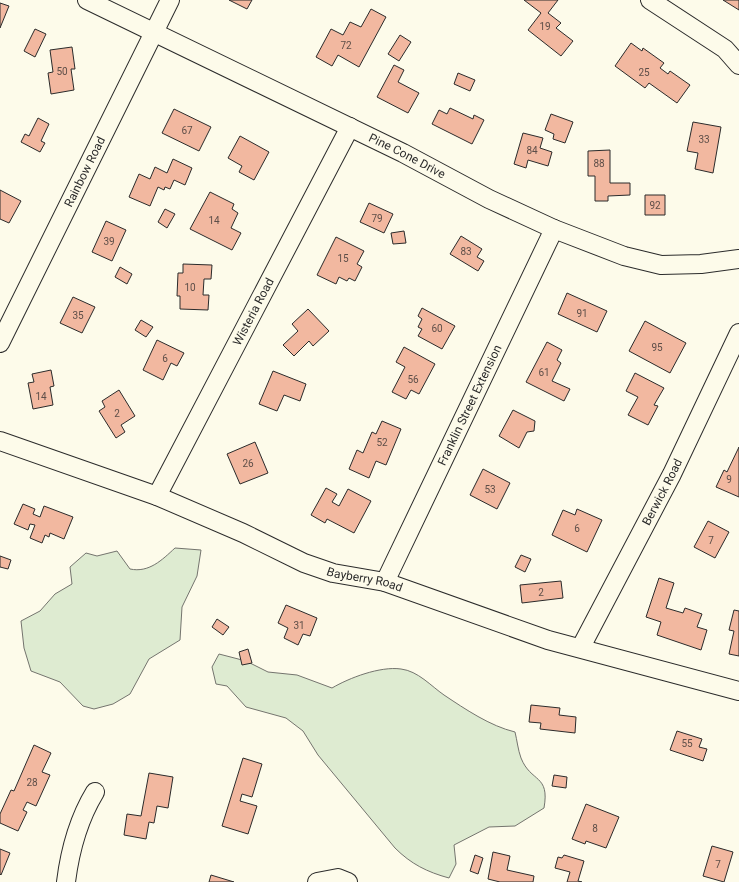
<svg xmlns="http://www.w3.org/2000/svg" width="739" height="882" viewBox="0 0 739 882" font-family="Roboto,sans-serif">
<rect width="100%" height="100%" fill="#fdfbea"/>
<path fill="#deebd1" stroke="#74746e" d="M175 548 201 550 197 576 182 607 180 640 149 659 130 694 113 704 94 709 83 706 60 682 31 671 24 648 21 621 40 611 55 594 72 584 70 567 86 553 97 556 117 551 130 569C149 573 162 560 175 548Z
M219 654 246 661 268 672 297 675 332 688C349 678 380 666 401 669 418 671 431 686 444 695 465 709 490 726 515 732 517 740 518 750 521 758 531 783 550 774 544 808L515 826 489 827 454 845 456 864 449 878C427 872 411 864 395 848L318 755 303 731 286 718 246 707 227 686 216 684 212 667Z"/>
<path fill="#f2b8a0" stroke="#2b2b2b" d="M229 0H252L247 9Z
M524 0H558L548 13 561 23 556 28 573 41 561 56 528 30 541 13Z
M723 0H739V10Z
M0 3 9 6 0 28Z
M371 9 386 17 359 67 338 55 332 66 316 57 331 29 343 35 350 22 361 27Z
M35 29 46 34 35 57 24 51Z
M400 35 411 42 399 61 388 54Z
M631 43 642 51 643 48 664 63 660 68 668 74 670 71 690 85 677 103 649 83 645 88 615 66Z
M72 47 75 69H71L74 90 51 94 48 73 53 72 50 50Z
M394 65 404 70 398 82 419 93 408 113 377 97Z
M458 73 475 80 470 91 454 84Z
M450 108 473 119 474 115 484 120 472 144 432 124 439 110 447 114Z
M174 109 211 127 199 151 162 133Z
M551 114 573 122 565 143 553 139 554 134 545 130Z
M38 118 49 124 41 141 45 143 40 152 21 142 25 134 29 136Z
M693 122 721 127 713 173 695 169 698 153 687 151Z
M523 133 543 138 540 148 552 152 548 166 528 160 526 168 514 164Z
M240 136 269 152 254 180 239 172 242 166 228 158Z
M610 150V183H630V195L608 196V201H595V176H588V151Z
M173 159 192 168 185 185 174 180 170 189 165 187 164 190 158 187 150 206 129 197 139 174 150 179 155 167 167 173Z
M0 190 21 201 9 223 0 219Z
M210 192 234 204 232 209 238 213 231 228 241 233 232 250 190 229Z
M645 195H665V215H645Z
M369 203 393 214 384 233 360 222Z
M165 209 175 214 167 228 158 222Z
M106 221 126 230 112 261 92 252Z
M404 231 406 243 393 244 391 233Z
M461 236 482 249 477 257 484 261 478 271 450 254Z
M336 237 364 251 357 264 362 267 355 281 349 278 347 281 339 277 336 284 317 275Z
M183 264 212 265 211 279H204L203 295H209L208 310 180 309V296H177L178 273H183Z
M120 267 132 274 127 284 115 277Z
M567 293 607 311 597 332 558 314Z
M73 297 95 307 82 333 60 323Z
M422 308 455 326 442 349 418 336 422 329 418 327 422 319 418 316Z
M308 309 329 331 313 346 309 341 294 356 283 345 298 331 292 324Z
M141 320 153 327 146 337 135 330Z
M645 321 686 343 670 373 629 351Z
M157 340 184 353 177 366 171 363 163 380 143 370Z
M547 342 562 350 557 360 561 363 552 381 570 389 564 401 526 382Z
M404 347 435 364 419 394 411 390 406 399 392 392 405 367 396 362Z
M51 370 54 386 50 387 53 405 33 409 28 383 34 382 32 374Z
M273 371 306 384 300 401 284 395 277 411 259 404Z
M635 373 664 388 654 405 658 406 648 425 628 415 638 397 626 391Z
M119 390 135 416 121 425 125 432 116 438 99 411 105 407 102 401Z
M513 410 535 421 534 431 527 432 519 448 499 436Z
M382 421 401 429 386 465 376 461 369 478 349 469 357 450 363 453 372 432 376 434Z
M255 442 268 473 240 484 227 454Z
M739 447V497L716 487 724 470 727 472Z
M483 469 510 483 497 509 470 495Z
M326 488 337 494 332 502 339 506 348 489 371 501 354 533 327 519 325 523 311 515Z
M23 504 35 509 33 514 40 517 44 506 73 517 64 539 50 533 49 537 45 535 42 543 30 538 35 525 30 524 28 530 14 524Z
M577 509 602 520 587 552 552 535 563 510 575 515Z
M708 521 729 532 715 558 694 547Z
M521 555 531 559 525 572 515 567Z
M0 556 11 560 8 569 0 567Z
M659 578 674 583 666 608 683 613 685 608 702 614 697 627 707 630 701 650 657 635 661 622 646 617Z
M561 581 563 598 522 603 520 585Z
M286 605 317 618 310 636 303 634 298 645 284 638 288 628 278 623Z
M734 610 739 611V656L729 654 734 631 729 630Z
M217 619 229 627 223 635 212 627Z
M248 649 252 663 242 665 239 652Z
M531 705 560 708 559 715 576 717 575 733 540 729 541 723 529 722Z
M677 731 702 739 699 747 707 749 703 761 670 750Z
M34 745 51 753 42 772 50 775 36 806 27 802 23 810 27 812 18 831 0 823V814L11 790 14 791Z
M243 758 262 764 252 797 242 794 240 801 257 806 248 834 222 826Z
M149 773 173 777 168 808 157 806 154 823 149 822 146 839 124 835 127 814 141 816Z
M554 775 567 777 566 788 552 786Z
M586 804 619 817 606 848 586 841 585 844 572 839Z
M712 846 733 852 724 882 703 876Z
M0 849 10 853 1 875 0 874Z
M493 852 510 856 507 870 534 876 533 882H500L488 879Z
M475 855 483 858 478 874 470 871Z
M564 855 584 861 578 881 582 882H567L570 872 555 868 558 857 562 858Z
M211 875 234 882H209Z"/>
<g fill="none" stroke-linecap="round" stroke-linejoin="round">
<defs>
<g id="minor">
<path id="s1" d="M87 0 403 153 489 199 554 229 624 256 661 265 701 264 739 259"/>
<path d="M650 0 725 49 739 65"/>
<path id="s2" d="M0 343 170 0"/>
<path id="s3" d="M0 441 157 496 243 533 304 563 333 573 385 582 548 640 739 691"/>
<path id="s4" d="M157 496 350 127"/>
<path id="s5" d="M385 582 554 229"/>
<path id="s6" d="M581 647 672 474 739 333"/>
<path d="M66 882C70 850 78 820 95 792"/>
<path d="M317 882 338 878 348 882"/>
</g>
</defs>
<use href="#minor" stroke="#2b2b2b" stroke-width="20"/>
<use href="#minor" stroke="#fdfbea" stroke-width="18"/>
</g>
<g text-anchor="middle" stroke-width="4" stroke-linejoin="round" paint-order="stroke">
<g font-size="10" fill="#5d4e48">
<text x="545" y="30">19</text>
<text x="346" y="49">72</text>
<text x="62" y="75">50</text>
<text x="644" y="76">25</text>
<text x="187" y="134">67</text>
<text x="704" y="143">33</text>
<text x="532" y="154">84</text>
<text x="599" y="167">88</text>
<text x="655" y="209">92</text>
<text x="377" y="222">79</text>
<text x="214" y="224">14</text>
<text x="109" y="245">39</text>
<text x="466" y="255">83</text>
<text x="343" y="262">15</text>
<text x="190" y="291">10</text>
<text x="582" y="317">91</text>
<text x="78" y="319">35</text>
<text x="437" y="332">60</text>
<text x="657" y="351">95</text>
<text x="165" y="362">6</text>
<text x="544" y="376">61</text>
<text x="413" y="383">56</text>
<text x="41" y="400">14</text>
<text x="117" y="417">2</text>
<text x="382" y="446">52</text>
<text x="248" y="467">26</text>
<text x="729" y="483">9</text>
<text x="490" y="493">53</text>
<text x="577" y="532">6</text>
<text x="711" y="544">7</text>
<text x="541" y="596">2</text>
<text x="299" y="629">31</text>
<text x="687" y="747">55</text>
<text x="32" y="786">28</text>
<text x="595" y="832">8</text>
<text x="718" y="868">7</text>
</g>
<g font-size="12" fill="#2b2b2b" stroke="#fdfbea">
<text dy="4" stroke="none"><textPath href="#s1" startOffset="356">Pine Cone Drive</textPath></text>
<text dy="4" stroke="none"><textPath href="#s2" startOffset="191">Rainbow Road</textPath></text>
<text dy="4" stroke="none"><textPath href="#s4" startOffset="208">Wisteria Road</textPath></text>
<text dy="4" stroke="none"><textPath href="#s5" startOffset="196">Franklin Street Extension</textPath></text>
<text dy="4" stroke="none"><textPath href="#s6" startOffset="175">Berwick Road</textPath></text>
<text dy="4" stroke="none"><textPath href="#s3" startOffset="391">Bayberry Road</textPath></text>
</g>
</g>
</svg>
